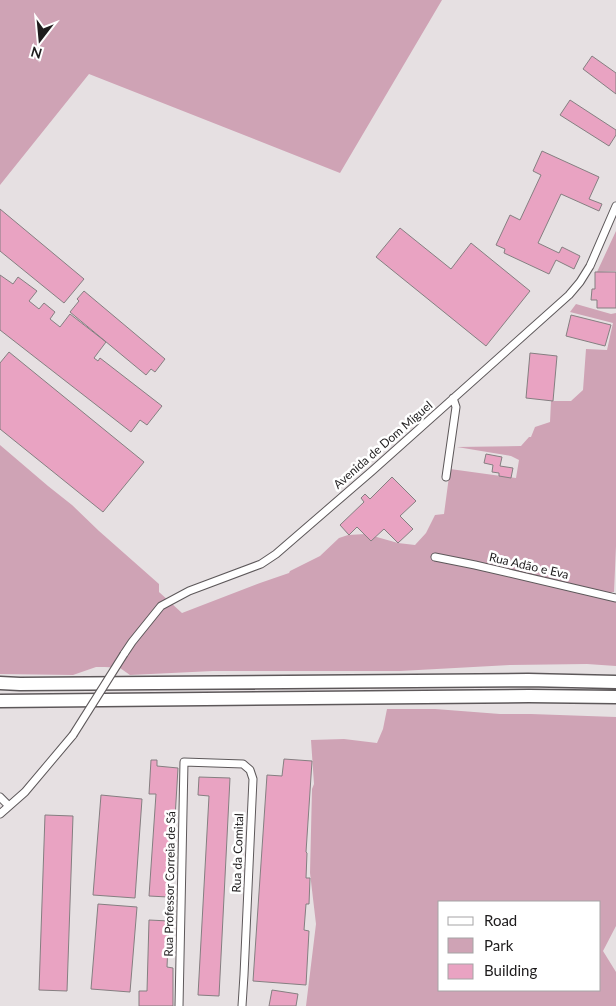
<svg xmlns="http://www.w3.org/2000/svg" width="616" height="1006" viewBox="0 0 616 1006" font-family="Lato,sans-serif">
<rect width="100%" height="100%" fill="#e6e0e2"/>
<path fill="#cfa3b5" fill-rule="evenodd" d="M0 0H442L340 173 89 74 0 185Z
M616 231V271L597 272Z
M576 304 611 314 616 313V546L614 592H611L616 598V666L587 664 510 665 400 671H213L130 675 120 668 105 667H96L73 675 0 674V445L48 486 72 505 99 531 159 584V592L182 613 260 583 289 573 290 571 320 556 339 538 348 535 366 534 398 543 415 545 426 533 435 515 444 514 450 469 516 478 519 460 511 456 457 447 521 446 529 437H531L535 427 550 422 551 401H571L583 390 586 349 607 350 613 323 570 312Z
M387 709H435L500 714H531L616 717V926L603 951 616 972V1006H306L316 924 310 873 312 789 314 784 311 740 344 739 377 743 383 729ZM440 902H600V990H440Z"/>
<path fill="#e9a3c2" stroke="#857f81" d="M592 56 616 73V94L583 69Z
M570 100 616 130V135L609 146 560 115Z
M542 151 599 177 589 199 602 204 599 211 561 194 538 243 559 253 562 247 580 256 574 269 556 260 549 274 504 253 505 249 496 245 510 215 520 220 541 175 533 171Z
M0 209 84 279 64 303 0 251Z
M400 228 451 269 471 243 530 291 486 346 376 257Z
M595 272H616V308H597V300H591L592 289H595Z
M0 275 13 284 18 277 37 291 29 301 39 309 44 303 55 312 50 319 60 327 70 314 106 342 94 358 98 361 100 358 162 406 147 425 140 420 131 432 0 330Z
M84 291 165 359 155 372 151 369 146 375 70 312 79 301 77 299Z
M571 315 611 325 605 346 566 336Z
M9 352 144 462 103 512 0 429V363Z
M530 353 557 356 553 401 526 398Z
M486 454 502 457 500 466 513 468 511 478 499 476V473L492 472 493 465 484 463Z
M392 477 416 501 400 516 413 529 398 543 384 529 371 541 357 527 349 535 340 525 364 502 361 498 365 494 370 499Z
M284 759 312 761 306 852 307 853 306 878H310L309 904H306L304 930 309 931 306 985 253 981 267 775 282 776Z
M151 760H157V766L178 768 173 851H171L168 897 149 896 156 794H149Z
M199 777 230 778 219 996 198 995 209 796 198 795Z
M101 795 142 799 135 898 93 895Z
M45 815 73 816 67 991 39 990Z
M98 904 137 907 130 992 91 989Z
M149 920 169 921 167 967 173 968V1006H139V991H147Z
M272 990 298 994 296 1006H269Z"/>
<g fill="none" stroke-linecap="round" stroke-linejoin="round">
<defs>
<path id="street" d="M446 477 456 407 453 398
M435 557 475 565 616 598
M124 654 132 642 161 606 189 591 261 564 276 554 372 471 569 295 580 282 590 266 616 206
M0 797 9 806
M0 814 25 792 73 735
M179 1006 184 762 243 764 250 770 253 779 244 975 242 1006"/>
<path id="highway" d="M0 683 20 684 528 680 616 682
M0 701 529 696 616 697"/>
</defs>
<use href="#street" stroke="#5d585a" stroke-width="9"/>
<use href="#highway" stroke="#5d585a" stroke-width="15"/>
<use href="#street" stroke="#fff" stroke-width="7"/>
<use href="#highway" stroke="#fff" stroke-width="12"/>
<defs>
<path id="street-bridge" d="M73 735 124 654"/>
</defs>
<use href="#street-bridge" stroke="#5d585a" stroke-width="9" stroke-linecap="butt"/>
<use href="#street-bridge" stroke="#fff" stroke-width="7"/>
</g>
<g text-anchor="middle" stroke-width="5" stroke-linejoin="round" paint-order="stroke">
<g font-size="12" fill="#1e1c1d" stroke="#fff">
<text transform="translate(383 445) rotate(-41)" y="4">Avenida de Dom Miguel</text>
<text transform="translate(529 566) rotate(13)" y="4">Rua Adão e Eva</text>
<text transform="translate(238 853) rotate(-88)" y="4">Rua da Comital</text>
<text transform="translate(170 884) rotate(-89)" y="4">Rua Professor Correia de Sá</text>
</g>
</g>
<rect x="438" y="901" width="162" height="90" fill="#ffffff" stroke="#a5a4a5"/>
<rect x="448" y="917" width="25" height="8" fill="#ffffff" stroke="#a5a4a5"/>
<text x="484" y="926" font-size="15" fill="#1e1c1d">Road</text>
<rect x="448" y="938" width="25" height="15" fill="#cfa3b5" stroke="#a5a4a5"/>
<text x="484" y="951" font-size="15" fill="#1e1c1d">Park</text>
<rect x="448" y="964" width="25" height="15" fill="#e9a3c2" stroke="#a5a4a5"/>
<text x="484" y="976" font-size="15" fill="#1e1c1d">Building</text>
<g transform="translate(40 40) rotate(196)" stroke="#ffffff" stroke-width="4" paint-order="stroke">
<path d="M0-4L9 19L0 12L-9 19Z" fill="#1e1c1d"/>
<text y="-8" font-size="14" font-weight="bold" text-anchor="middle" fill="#1e1c1d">N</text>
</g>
</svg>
